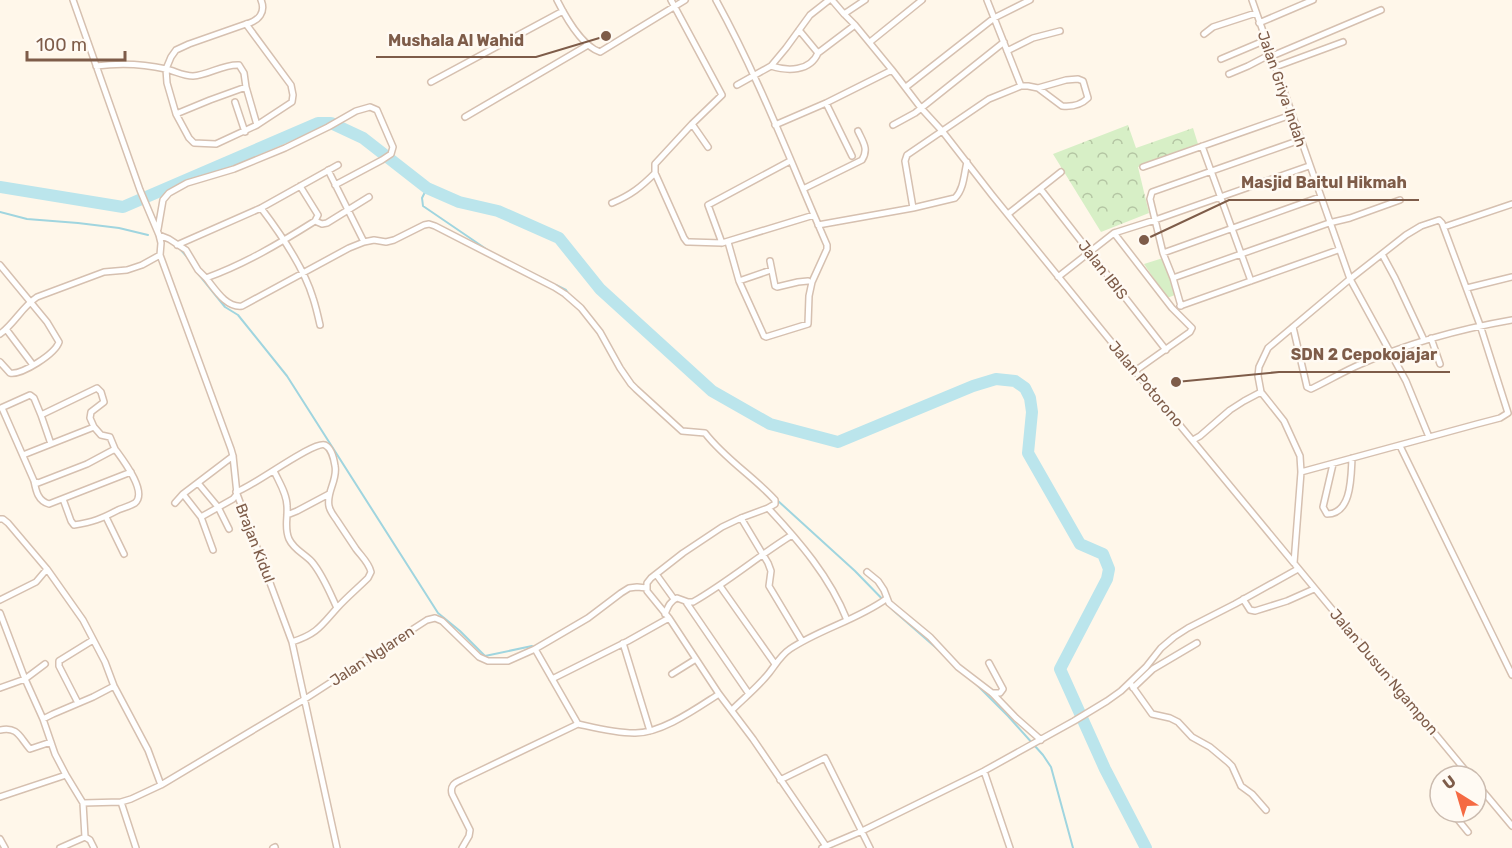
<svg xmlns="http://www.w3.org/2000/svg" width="1512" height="848" viewBox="0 0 1512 848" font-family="Rubik,sans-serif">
<defs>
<pattern id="forest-crowns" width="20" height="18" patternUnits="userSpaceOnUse" patternTransform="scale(1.5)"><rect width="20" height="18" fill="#d7efc6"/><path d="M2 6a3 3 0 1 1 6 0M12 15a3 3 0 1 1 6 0" fill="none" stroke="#b4c5a3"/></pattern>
</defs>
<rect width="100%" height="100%" fill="#fff7ea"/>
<path fill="url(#forest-crowns)" d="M1128 125 1136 148 1193 128 1198 144 1138 167 1149 213 1101 232 1053 154Z"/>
<path fill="#d7efc6" d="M1163 258 1175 295 1167 298 1144 264Z"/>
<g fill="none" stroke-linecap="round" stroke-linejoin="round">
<path stroke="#a0d5df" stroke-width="2" d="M427 188 422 198 423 206 492 253 548 281
M0 212 27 219 78 223 119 228 148 235
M180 249 188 258
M196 271 225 307 238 315 287 376 438 613 460 631 485 656 532 646
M556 285 566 290 570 296
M777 500 855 571 894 611 942 653
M973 681 1008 716 1043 755 1051 767 1073 848"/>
<path stroke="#bbe5ec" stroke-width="12" d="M0 187 123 207 318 123H331L363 138 427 188 459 202 498 211 559 238 600 289 712 391 770 424 838 442 973 386 996 379 1015 381 1025 388 1030 398 1032 412 1028 453 1080 544 1103 554 1109 569 1107 579 1060 669 1105 769 1146 848"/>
<defs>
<path id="street" d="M73 0 140 190 159 235 161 243 160 255 231 449 233 456 237 494 292 642 337 848
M557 0C565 16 582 46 600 52L685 0
M671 0 722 95 692 124 655 164V173L684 238 687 242H690L722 243 814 215
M716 0C759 78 791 163 827 245V249L812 282 809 296 808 324 766 337 764 336 739 281 728 242
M832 0 844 14 855 25 892 70 921 108 943 132 992 195 1135 371 1470 776
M987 0 1021 86
M1252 0 1350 279 1406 381 1429 437
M844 14 865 0
M1259 23 1313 0
M246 24 291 85 293 95 292 102 257 125 216 144 194 143 189 138 176 114 167 83 166 69 171 57 176 50 189 44 246 24C259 21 266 12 261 0
M799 30 818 53
M1204 34 1213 27 1256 13
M870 42 922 0
M1007 51 1033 38 1060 31
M1272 56 1381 10
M1221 59 1266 40
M96 66C119 63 144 64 166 69 175 71 183 76 193 76 209 75 223 64 239 65L244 73 246 87 257 125
M771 66C787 71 810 72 818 53L855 25
M1275 67 1343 42
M1229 74 1248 66 1271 54
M1078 79 1083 81 1088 98C1081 105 1072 107 1062 106L1038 88 1066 80Z
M431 82 563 11
M737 85 771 66 786 48 810 15 829 0
M906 87 994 18 1030 0
M235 102 245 132
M826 103 852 156
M176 114 210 100 246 87
M465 117 588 45
M692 124 708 147
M775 125 826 103 892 70
M893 125 915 113 1004 42
M1202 146 1251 281
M1143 167 1291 115
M328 170 364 242
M803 189 862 160C869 149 863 142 858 131
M1039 190 1042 191 1166 350
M612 203C631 195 641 187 655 173
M261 208C280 233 304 268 313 298 316 307 318 316 320 325
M913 208 905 161 907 155 989 99 1021 86H1028L1038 88
M1008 214 1061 172
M315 221 322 224 327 223 369 197
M818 225 913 208 955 198C964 189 964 174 967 162
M1444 227 1512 204
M158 229 163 200 169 193 187 183 234 169 285 148 328 127 356 111 370 107 377 110 393 147 391 154 382 160 335 185
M1114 233 1172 308 1192 328 1190 332 1135 371
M159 235 169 239 186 250 198 270 206 278C245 264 280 243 315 221L318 215 300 186
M722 243 708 205 790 161
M177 245 261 208 338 165
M1163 253 1320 197
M1382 254 1395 278 1424 340
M770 261 775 286 777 287 798 282 808 281
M0 265 47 322 59 342C55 354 22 375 10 373L0 362
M1058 277 1114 233 1155 220 1309 166
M206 278C215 289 226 308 242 306L349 248 364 242 374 240 386 242 394 240 424 225 429 224 435 226 554 287 565 294 581 308 600 332 620 368 631 384 636 389 682 431 705 433C725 459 753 476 775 500V504L768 508
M1173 278 1329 223 1350 218 1400 200
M739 281 771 270
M1467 288 1512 277
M1180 306 1338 250
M1181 306 1173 278 1163 253 1150 199 1152 192 1300 140
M1293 327 1307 387 1311 389C1328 381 1344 371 1361 364 1409 343 1460 329 1512 320
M6 329 33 365
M0 334C14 324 22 307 37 297L104 272 127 270 142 265 160 255
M1431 338 1440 364
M1 408 30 395 34 398 41 415
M2 408 34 481C36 491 38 501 49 504L131 472
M1193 440 1200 436 1230 410 1244 401 1261 392
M51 444 41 415 97 388 101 392 104 402 91 412 90 418 94 427
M1400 446 1512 675
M23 455 94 427 101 435 110 437 115 449
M1333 464 1323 507 1327 514C1352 514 1351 476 1352 458
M274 471C279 482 287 494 287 506 288 518 284 528 289 539 294 550 305 554 312 562 323 575 330 593 337 608
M34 481 38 483 87 464 115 449C123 460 148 492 135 503 130 506 123 508 118 510 101 519 93 522 74 525L71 521 63 499
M198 483 218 507 229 529
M236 492C253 487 314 440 325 445 331 448 334 459 335 466 338 480 326 492 329 506 330 512 335 517 338 522 344 531 350 540 356 549 362 557 369 563 371 572L368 578C358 588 347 597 337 608 321 626 317 634 292 642
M183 494 201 517 213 550
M175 503 183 494 233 456
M287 515 297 511 329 494
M106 517 124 554
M201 517 233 499 237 494
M741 518 768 563 771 571 769 586 802 641
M0 519H3L8 523 47 569 83 620 105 662 114 686 148 750 161 785
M1294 563 1301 472 1300 456 1284 421 1261 392 1258 376 1259 367 1268 348 1350 279 1406 235 1421 226 1439 220 1442 223 1480 325 1508 413 1500 418 1477 424 1301 472
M867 572 878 581 884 590 889 603 930 637 958 667 992 693 1016 718 1041 740
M656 574 674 599
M720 586 775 664
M1243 599 1250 610 1255 611 1287 601 1314 589
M0 600 36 582 47 569
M686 602 749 694
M0 613 25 679 43 719 55 754 66 775
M665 614C668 607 670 601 677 598L688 602H693C728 582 758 556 792 535
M623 643 650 731
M535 649 588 618 621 593 629 588 637 587 647 588
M989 663 1003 689 1000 693H992
M672 674 696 659
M552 679 628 641 669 618
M1130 683 1152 714 1170 718 1178 722 1192 737 1210 747 1228 762 1232 766 1241 786 1252 794 1266 810
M0 688 25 679 45 664
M1133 688 1153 669 1197 643
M78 703 59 666V661L93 640
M732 710C744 698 758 687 769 673 776 664 781 655 790 649 820 629 857 620 886 599
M43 719 53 714 93 697 114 686
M0 730C18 726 20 738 30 749L51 742
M984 771 1010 848
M780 780 825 758 870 848
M1476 783 1512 826
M0 797 66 775 83 803 121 802 131 799 161 785 305 699 427 620 435 618 442 621 479 657 488 661H508L535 649 578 724C596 728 615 733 634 733 661 734 697 708 719 694
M121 802 136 848
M1453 812 1455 816 1468 832
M85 837 90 840 94 848
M0 839 5 848
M826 846 753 739 719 694 669 618 647 591V583L651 578 683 553 722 527 741 518 768 508C799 541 830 577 847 620
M60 848 85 837 83 803
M273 848 275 847
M462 848 469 836 470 830 452 794C450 786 454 783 461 780L578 724
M822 848 862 831 984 771 1074 721 1107 701 1121 691 1146 667 1161 648 1174 637 1188 628 1235 604 1298 569"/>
</defs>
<use href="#street" stroke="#d6c0b0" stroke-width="8"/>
<use href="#street" stroke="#fff" stroke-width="5"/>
</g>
<g text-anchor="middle" stroke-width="5" stroke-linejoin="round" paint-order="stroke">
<g font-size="15" fill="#7e5c49" stroke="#fffaf3">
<text transform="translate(1282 89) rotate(71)" y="5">Jalan Griya Indah</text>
<text transform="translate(1103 270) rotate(52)" y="5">Jalan IBIS</text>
<text transform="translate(1146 384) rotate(50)" y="5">Jalan Potorono</text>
<text transform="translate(255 543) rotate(69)" y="5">Brajan Kidul</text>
<text transform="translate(372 656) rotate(-33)" y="5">Jalan Nglaren</text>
<text transform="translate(1384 672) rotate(50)" y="5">Jalan Dusun Ngampon</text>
</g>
</g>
<path fill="none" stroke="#7e5c49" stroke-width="2" d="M606 36L536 57H376M1144 240L1229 200H1419M1176 382L1279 372H1450"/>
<g fill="#7e5c49" stroke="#fffaf3" stroke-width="2">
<circle cx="606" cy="36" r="6"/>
<circle cx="1144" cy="240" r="6"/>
<circle cx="1176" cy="382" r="6"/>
</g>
<g font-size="16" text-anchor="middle" font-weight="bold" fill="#7e5c49" stroke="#fffaf3" stroke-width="5" stroke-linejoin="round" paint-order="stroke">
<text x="456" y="46">Mushala Al Wahid</text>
<text x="1324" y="188">Masjid Baitul Hikmah</text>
<text x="1364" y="360">SDN 2 Cepokojajar</text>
</g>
<g transform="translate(1458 794) rotate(323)"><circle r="28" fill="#fffaf3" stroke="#cbbbaf" stroke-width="1.5"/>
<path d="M0-4.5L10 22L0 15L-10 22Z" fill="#f56a43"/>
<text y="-9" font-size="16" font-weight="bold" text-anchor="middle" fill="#7e5c49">U</text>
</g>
<path d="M27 51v9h98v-9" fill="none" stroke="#7e5c49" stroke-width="3"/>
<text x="36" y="51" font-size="18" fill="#7e5c49" stroke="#fffaf3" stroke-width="4.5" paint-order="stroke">100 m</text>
</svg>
